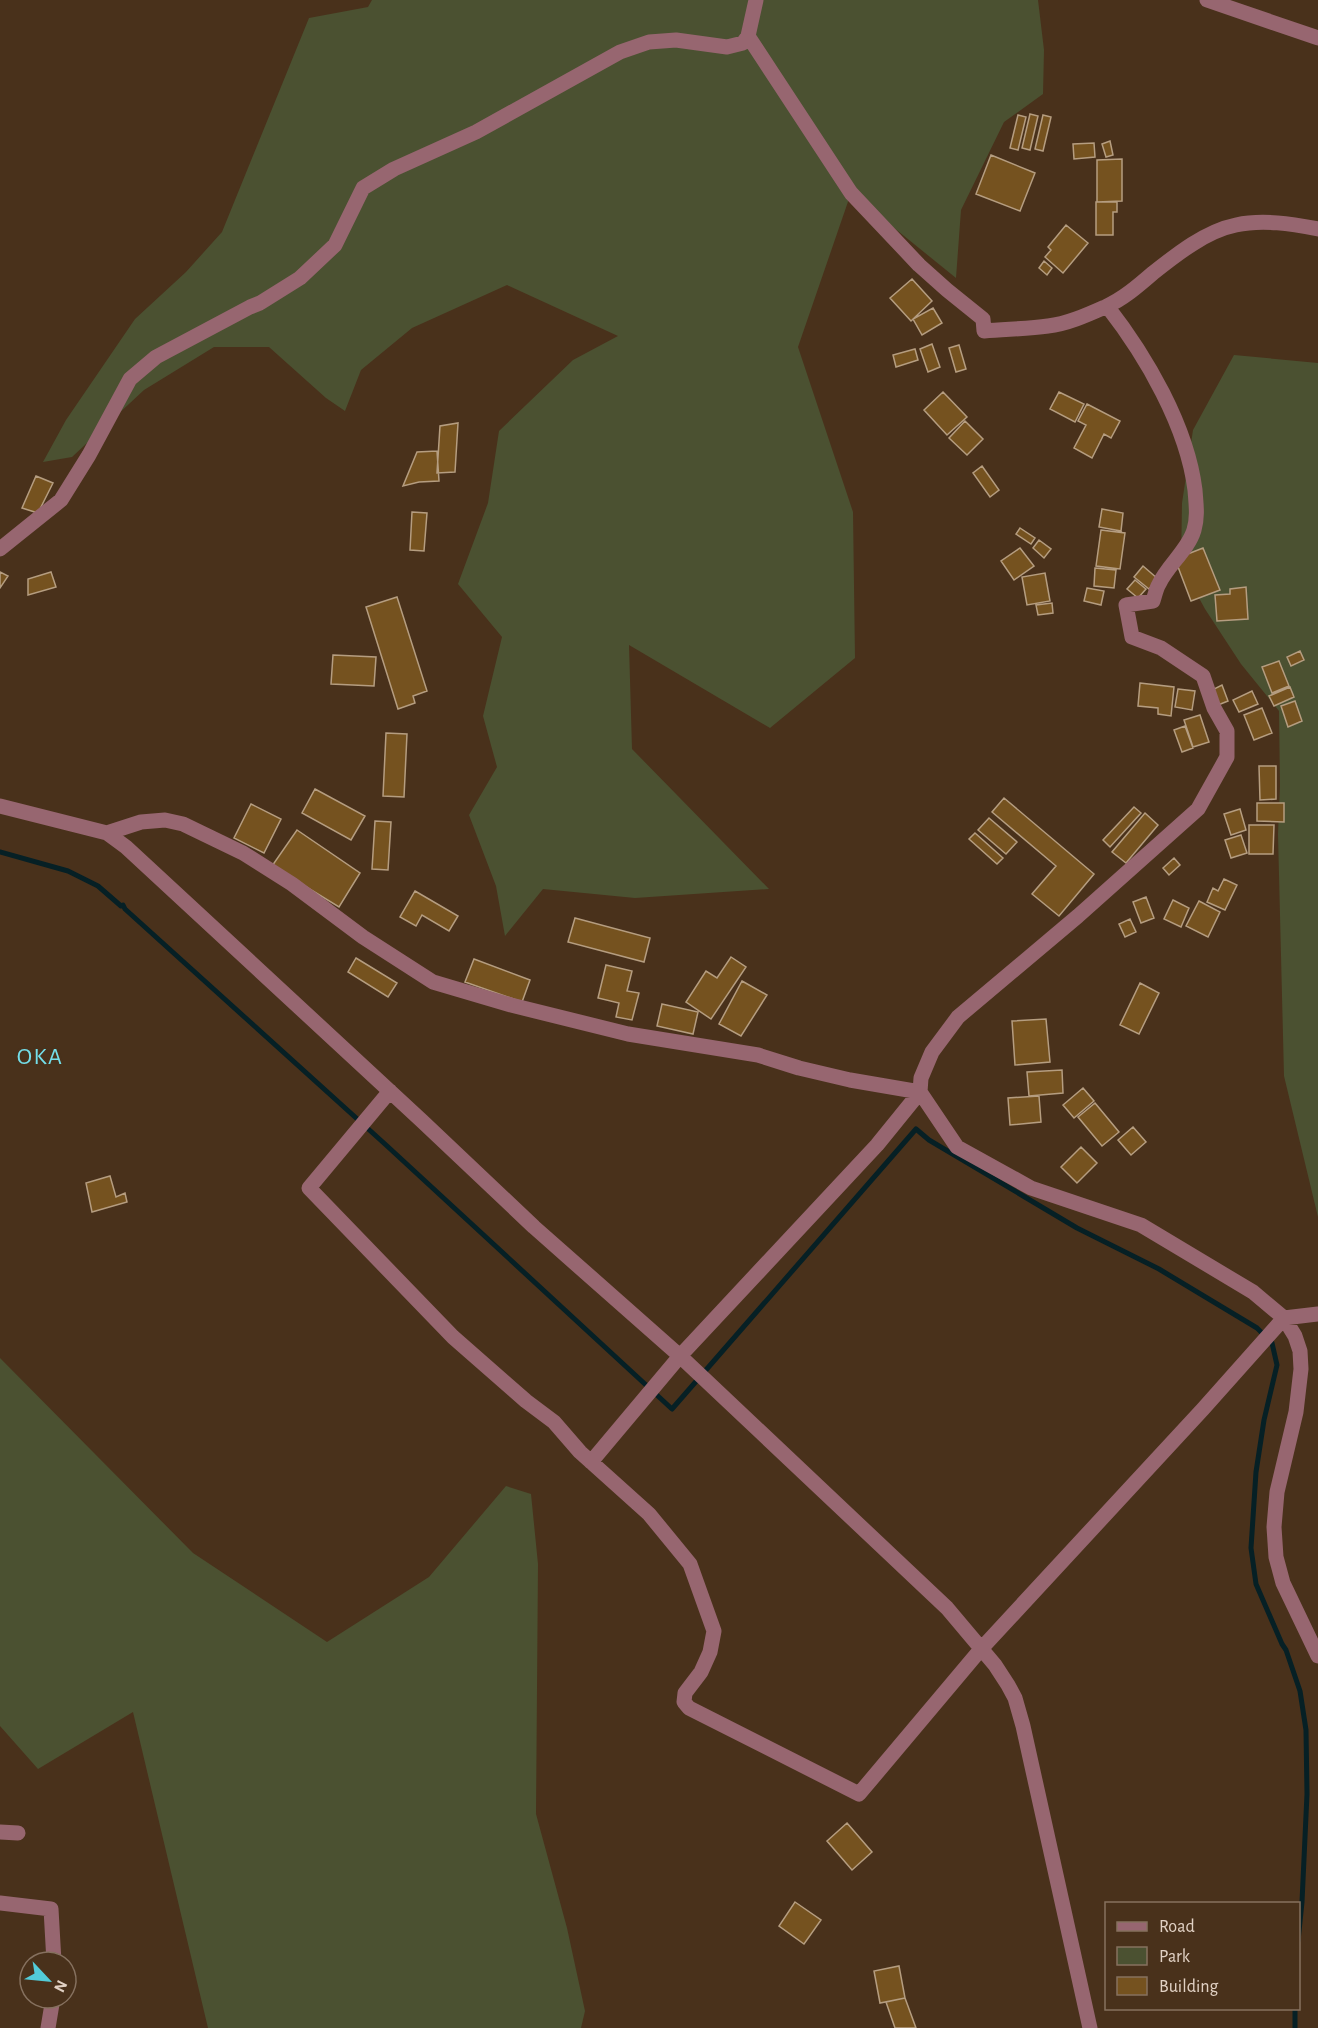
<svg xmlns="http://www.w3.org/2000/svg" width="1318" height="2028" viewBox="0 0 1318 2028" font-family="'Alegreya Sans',sans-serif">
<rect width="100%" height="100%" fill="#49311b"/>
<path fill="#4b5131" d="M372 0H1038L1044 50 1043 94 1004 122 961 210 956 278 851 193 798 347 853 512 855 658 770 728 629 645 632 749 769 889 635 898 543 889 505 936 496 886 469 815 497 767 483 716 502 637 458 584 488 503 499 431 573 360 618 336 507 285 412 328 361 370 345 411 326 398 269 347H214L144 390 72 457 43 462 66 420 135 319 186 272 222 232 309 18 368 7Z
M1234 355 1318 363V1217L1284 1076 1278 834 1280 786 1279 711 1241 664 1205 609 1181 565 1182 503 1193 430Z
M0 1358 193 1553 327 1642 429 1577 506 1486 531 1494 538 1564 536 1814 567 1928 585 2011 581 2028H208L133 1712 38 1769 0 1726Z"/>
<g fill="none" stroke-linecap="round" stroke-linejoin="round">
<path stroke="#062025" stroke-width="5" d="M0 852 68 871 98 886 121 906 123 905 125 909 386 1145 672 1409 916 1129 929 1140 1077 1228 1159 1269 1257 1328 1272 1343 1277 1365 1264 1420 1256 1472 1251 1548 1256 1584 1282 1644 1286 1650 1300 1691 1306 1730 1307 1794 1302 1902 1298 1941
M1295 2008V2028"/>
</g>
<path fill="#75521f" stroke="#b59d80" stroke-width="1.5" d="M1030 114 1038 116 1030 150 1022 148Z
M1018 115 1026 117 1018 150 1010 148Z
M1043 115 1051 117 1043 151 1035 149Z
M1110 141 1113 155 1106 157 1102 144Z
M1094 143 1095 157 1074 159 1073 144Z
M991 155 1035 173 1020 211 976 194Z
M1122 159V201L1097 202V160Z
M1096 202H1117V212H1113V235H1096Z
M1066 225 1088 243 1063 273 1045 257 1051 250 1048 247Z
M1044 261 1052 268 1047 275 1039 268Z
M912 279 932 301 911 321 890 298Z
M933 308 942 323 922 335 913 319Z
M932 344 940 367 928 372 920 349Z
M959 345 966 369 956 372 949 348Z
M915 349 918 360 896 367 893 355Z
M943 392 967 417 947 435 924 410Z
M1059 392 1084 404 1075 422 1050 409Z
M1087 404 1120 421 1111 438 1104 434 1092 458 1074 448 1086 425 1078 421Z
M965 421 983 439 967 455 949 438Z
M458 423 455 472 437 473 440 426Z
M437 451 439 481 419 482 403 486 417 452Z
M982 466 999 490 990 497 973 473Z
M36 476 53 483 38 513 22 508Z
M1102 509 1123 513 1121 531 1099 527Z
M412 512 427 513 424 551 410 550Z
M1020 528 1035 538 1031 544 1016 534Z
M1101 530 1125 533 1120 569 1096 566Z
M1039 540 1051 549 1044 558 1033 548Z
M1020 548 1034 566 1014 580 1001 561Z
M1203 548 1220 590 1191 601 1175 559Z
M1143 566 1158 579 1149 589 1134 577Z
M1095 568 1116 570 1114 588 1094 586Z
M0 572 8 576 0 588Z
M51 572 56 587 28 595V579Z
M1045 573 1050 601 1027 605 1022 577Z
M1135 580 1146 589 1138 598 1127 589Z
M1246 587 1248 619 1217 621 1215 595 1230 594V589Z
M1087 588 1104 591 1101 605 1084 601Z
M397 597 427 691 413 696 415 703 398 709 366 607Z
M1052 603 1053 613 1038 615 1036 605Z
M1300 651 1304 660 1291 666 1287 657Z
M333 655 376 657 374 686 331 684Z
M1279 661 1289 686 1272 693 1262 667Z
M1140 683 1174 687 1171 716 1158 714V708L1138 706Z
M1222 685 1228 701 1218 705 1212 690Z
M1290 687 1294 697 1274 706 1269 696Z
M1178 689 1195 691 1192 710 1175 707Z
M1252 691 1258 704 1239 712 1233 700Z
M1295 701 1302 721 1288 727 1281 706Z
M1262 708 1272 733 1254 740 1244 715Z
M1200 715 1209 742 1193 747 1184 720Z
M1185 726 1193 748 1182 752 1174 730Z
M386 733 407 734 404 797 383 796Z
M1259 766H1276V799L1260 800Z
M315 789 365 816 351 840 302 813Z
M1004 798 1094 874 1059 916 1032 894 1056 866 992 812Z
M1257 803H1284V822L1257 821Z
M251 804 281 819 264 853 234 838Z
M1134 807 1141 813 1110 847 1103 840Z
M1240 809 1246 830 1231 835 1224 814Z
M1145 813 1158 825 1126 863 1112 852Z
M989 818 1017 842 1006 854 978 830Z
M375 821 391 822 388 870 372 869Z
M1249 825H1274L1273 854H1249Z
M297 830 360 873 339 907 272 866Z
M975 833 1003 858 997 864 969 839Z
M1241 835 1247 853 1231 858 1225 840Z
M1174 858 1180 865 1169 875 1163 868Z
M1224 879 1237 885 1225 910 1207 902 1213 888 1218 891Z
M415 891 458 916 449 931 422 915 416 926 400 917Z
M1146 897 1154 918 1141 923 1133 902Z
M1173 900 1189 908 1181 927 1164 919Z
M1199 901 1220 912 1208 937 1186 926Z
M575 918 650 938 644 962 568 942Z
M1130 919 1136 932 1125 937 1119 924Z
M731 957 746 967 711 1019 686 1002 706 971 717 978Z
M356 958 397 983 388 997 348 972Z
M474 959 530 980 522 1002 465 982Z
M606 965 632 971 627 991 639 993 632 1020 616 1017 619 1003 598 998Z
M742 981 767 995 741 1036 719 1024Z
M1140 983 1159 993 1139 1034 1120 1025Z
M662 1004 698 1012 693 1034 657 1026Z
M1046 1019 1050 1062 1015 1065 1012 1021Z
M1062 1070 1063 1093 1029 1096 1027 1072Z
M1083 1088 1094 1101 1074 1118 1063 1105Z
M1039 1096 1041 1122 1010 1125 1008 1098Z
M1095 1103 1119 1132 1102 1146 1078 1117Z
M1133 1127 1146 1142 1131 1155 1118 1140Z
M1081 1147 1097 1163 1077 1183 1061 1167Z
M110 1176 116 1197 125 1193 127 1202 92 1212 86 1183Z
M847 1823 872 1852 852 1870 827 1841Z
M795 1902 821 1920 804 1944 779 1926Z
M899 1966 905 1998 880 2003 874 1971Z
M905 1998 916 2028H895L886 2002Z"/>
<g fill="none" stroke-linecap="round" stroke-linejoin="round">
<path stroke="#976670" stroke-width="15" d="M1207 0 1318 38
M748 36 851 193 919 265 947 290 983 319 984 331C1005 329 1027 329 1048 326 1067 324 1087 315 1105 307 1123 299 1138 286 1153 273 1177 254 1206 231 1236 225 1263 219 1292 224 1318 229
M0 549 61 500 89 455 130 379 156 357 250 307 260 303 300 278 335 245 363 188 394 169 476 132 620 52 649 42 676 40 727 47 743 43 748 36 756 0
M0 806 107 833 126 847 422 1121 534 1227 680 1356 947 1608 995 1665 1008 1685 1015 1698 1023 1726 1090 2028
M107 833 141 822 165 820 183 824 243 853 292 884 363 937 433 982 511 1005 628 1034 758 1055 799 1068 850 1080 920 1092 957 1147 1031 1188 1141 1225 1253 1292 1284 1318 1295 1336 1300 1351 1301 1369 1296 1412 1277 1492 1274 1527 1276 1557 1283 1583 1318 1656
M390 1091 309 1188 453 1337 526 1401 554 1422 580 1452 649 1514 690 1564 714 1631 710 1652 701 1672 685 1693 684 1702 689 1708 859 1794 981 1649 1203 1409 1284 1318 1318 1314
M591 1462 680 1356 877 1145 920 1092 921 1078 932 1052 958 1017 1078 916 1198 809 1227 757V731L1214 708 1203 676 1161 648 1132 637 1126 605 1153 601C1155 595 1156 589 1159 584 1168 565 1188 550 1194 530 1198 516 1196 504 1195 490 1187 426 1146 356 1107 306
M0 1832 18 1833
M0 1903 51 1909 54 1962
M48 2028 53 1998"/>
</g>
<g text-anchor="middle" stroke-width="4.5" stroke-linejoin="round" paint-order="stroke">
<g font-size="24" letter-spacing="1.5" fill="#74dfea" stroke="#49311b">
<text x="40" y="1064">OKA</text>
</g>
</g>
<rect x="1105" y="1902" width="195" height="108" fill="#49311b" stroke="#86715f" stroke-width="1.5"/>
<rect x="1117" y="1922" width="30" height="9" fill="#976670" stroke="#86715f" stroke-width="1.5"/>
<text x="1159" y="1932" font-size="18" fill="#e1d1c4">Road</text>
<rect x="1117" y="1947" width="30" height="18" fill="#4b5131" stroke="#86715f" stroke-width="1.5"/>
<text x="1159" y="1962" font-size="18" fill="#e1d1c4">Park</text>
<rect x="1117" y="1977" width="30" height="18" fill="#75521f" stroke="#86715f" stroke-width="1.5"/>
<text x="1159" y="1992" font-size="18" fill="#e1d1c4">Building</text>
<g transform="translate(48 1980) rotate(116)"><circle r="28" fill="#49311b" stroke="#86715f" stroke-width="1.5"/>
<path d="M0-4.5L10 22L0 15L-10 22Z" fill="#52cbd8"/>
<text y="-9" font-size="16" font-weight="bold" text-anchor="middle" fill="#e1d1c4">N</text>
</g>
</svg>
